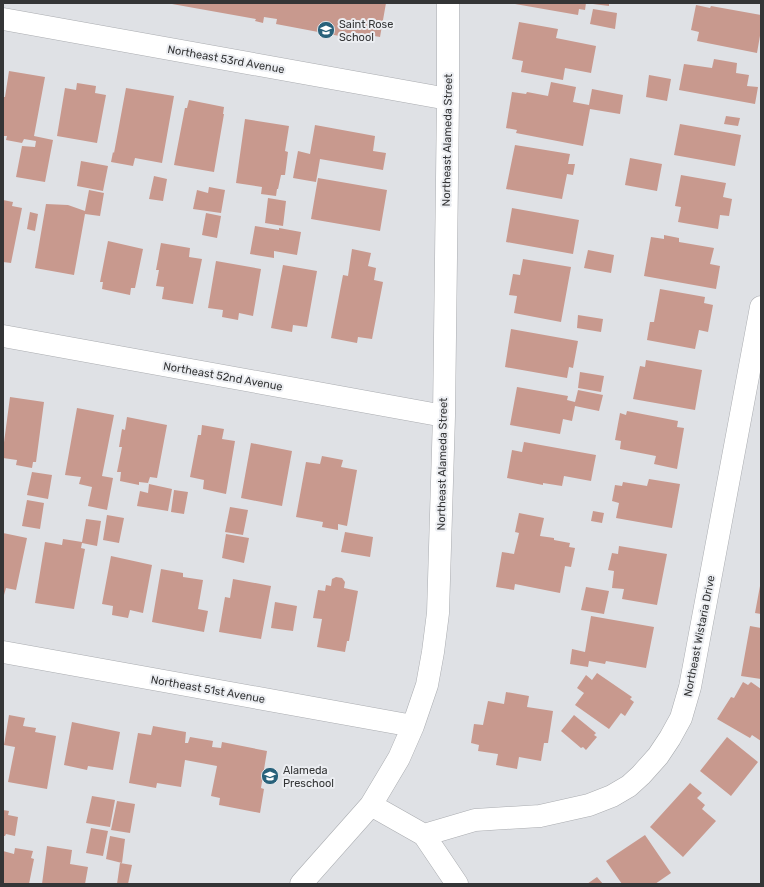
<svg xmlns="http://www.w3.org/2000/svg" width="764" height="887" viewBox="0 0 764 887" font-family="Rubik,sans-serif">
<rect width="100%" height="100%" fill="#dfe1e5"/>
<path fill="#c8998e" d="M172 3H386L380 37 351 32 350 38 276 24 277 19 264 17 263 23 255 21 256 19 172 4Z
M515 3H586L585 10 579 9 578 15 515 4Z
M593 3H609V6L593 4Z
M696 5 710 8 711 6 761 15V30L757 53 697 41 699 32 691 30Z
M593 9 617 13 615 29 590 24Z
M519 22 558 29 556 38 596 46 591 73 565 68 563 80 521 72 523 61 512 59Z
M714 59 737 63 736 73 749 75 747 86 758 87 755 104 679 90 684 64 712 68Z
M9 71 45 77 34 136 53 140 45 182 16 177 22 146 35 147 36 141 24 139 22 143 6 140 7 136H3V97H5Z
M649 75 671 79 667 101 646 97Z
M551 82 576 87 573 102 589 105 592 89 623 95 620 114 590 109 583 146 516 133 517 130 506 128 512 92 526 94 527 92 548 96Z
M77 83 96 86 95 93 106 95 97 143 57 136 65 88 76 90Z
M126 88 174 96 162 163 135 158 133 166 111 162 113 152 114 153Z
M189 100 224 107 223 114H224L214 172 174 165 185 108H187Z
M726 116 740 118 738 126 724 124Z
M245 119 289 126 285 151 288 152 285 175H281L278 189H277L276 196 261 194 262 187 236 183Z
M680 124 741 135 735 166 674 155Z
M315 125 375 136 373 151 386 153 383 170 320 159 316 182 293 178 298 151 310 154Z
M515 145 570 154 568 164H575L573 175 567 174 562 199 506 189Z
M630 158 662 164 657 191 625 185Z
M81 161 108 166 103 191 77 186Z
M681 175 726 183 723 197 732 199 729 216 720 215 718 229 678 222 681 207 675 206Z
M154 176 167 179 163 201 149 199Z
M318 178 387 190 380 231 311 219Z
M209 187 225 190 221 213 193 209 197 190 208 193Z
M89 190 104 193 100 216 85 214 74 275 35 268 46 204 68 205 85 211Z
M268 198 286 201 283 226 265 223Z
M3 200 13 202 12 206 22 208 11 263 3 262Z
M512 208 579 220 573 254 506 242Z
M30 212 38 214 35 231 27 229Z
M206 213 221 216 217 238 202 235Z
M255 226 279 230V228L301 232 297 255 274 251V258L250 254Z
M664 235 679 238V242L714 248 710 264 720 266 716 289 644 276 651 237 664 239Z
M108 241 143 249 135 288H131L130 295 102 289 103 282H100Z
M161 243 190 248 189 257 202 259 193 304 162 299 164 287 156 286 159 270H156Z
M352 249 371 253 368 266 376 268 374 280 383 282 372 339 358 337 357 343 331 338 343 275 348 276Z
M588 250 614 255 611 273 584 268Z
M523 259 571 267 561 322 514 313 517 296 509 295 513 274 520 275Z
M216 261 261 269 253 316 239 313 238 320 222 317 223 310 208 308Z
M283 265 317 271 307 327 293 325 292 332 271 328Z
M660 289 705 297 704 303 713 305 708 332 699 330 695 349 647 340 650 322H654Z
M578 315 603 319 601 332 577 328Z
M511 329 578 341 573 368 569 367 567 378 505 367Z
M646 360 702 370 695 410 633 399 640 366 645 367Z
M580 372 604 376 601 392 578 388Z
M517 387 568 396 567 400 575 402 578 390 603 395 599 411 575 406 572 421 563 419 560 434 510 425Z
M10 397 44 402 36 462H33L32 468 16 465 17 460 3 458V450Z
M77 408 114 415 102 476 113 478 107 510 88 506 92 487 79 484 81 477 65 475Z
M627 411 678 421 677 427 684 428 677 469 654 464 656 456 620 449 621 441 615 440 620 413 626 415Z
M127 417 167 425 157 478 150 477 148 483 139 482V485L120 481 121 472H117L122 447H119L122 429 125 430Z
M202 425 224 429 222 439 235 441 226 494 203 489 204 480 190 477 198 435H201Z
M524 442 596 455 591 481 564 476 562 486 543 483V485L507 478 512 450 522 452Z
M251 443 292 451 282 506 241 498Z
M322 456 343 460 341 467 357 470 347 526 338 524V530L322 527 323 522 296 517 306 462 320 464Z
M32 472 52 475 48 499 27 495Z
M649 479 680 484 672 528 616 518 619 503 612 501 615 485 622 486 623 482 647 486Z
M149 484 172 489 168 511 137 506 140 491 148 493Z
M174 490 188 492 184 514 171 512Z
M27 500 44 503 40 529 22 526Z
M230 507 248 510 243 535 225 532Z
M593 511 604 513 602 523 591 521Z
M519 513 544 518 540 536 554 538V540L570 543 569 547 575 548 571 567 565 566 560 593 515 584 514 590 496 587 502 552 514 554 519 533 515 532Z
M107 515 124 518 119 543 103 540Z
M86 519 101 521 97 546 82 543 81 548 85 549 74 609 35 603 45 542 62 545 63 539 82 542Z
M345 532 373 537 370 557 341 552Z
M3 533 27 538 16 590 6 588 4 595H3Z
M226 534 249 538 244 563 222 558Z
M619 546 667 554 657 605 622 599 624 589 612 588 614 571 608 570 612 553 618 554Z
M111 556 152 565 143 613 130 610 128 618 112 615 113 606 102 604Z
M161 569 183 573V577L203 580 198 609 208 611 204 632 152 622Z
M336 577 342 578 345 582 344 588 358 591 349 641H347L345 652 317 647 322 619 313 618 318 590 325 591 326 585 331 586 332 579Z
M233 579 271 586 261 639 219 632 225 597 230 598Z
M760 586H761V614L755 613Z
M586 587 609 591 604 614 581 610Z
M275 602 297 606 293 631 271 628Z
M591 616 654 627 646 668 606 661 605 664 589 661 588 667 570 664 572 649 585 652Z
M750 626 761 628V679L741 676Z
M597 673 632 697 630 699 634 702 625 716 621 713 609 729 575 705 584 693 577 688 586 675 592 680Z
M743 682 748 685 751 682 761 689V741L752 735 750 738 717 719 731 697 734 698Z
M506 692 529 696 527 707 553 711 548 743H544L541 761 519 757 517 769 496 765 498 754 478 751 479 745 471 743 474 724 483 725 488 701 504 704Z
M9 715 25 718 23 726 36 728 35 732 56 736 47 789 8 782 15 747 4 745Z
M574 715 596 733 594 735 597 737 586 750 583 747 581 748 561 731Z
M72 722 120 732 113 770 88 766 87 770 64 765Z
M153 726 186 732 185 743H188L190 737 213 741 212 747 221 748 222 742 267 751 261 788 264 789 260 813 219 805 220 798 211 796 217 766 185 760 181 787 157 783 156 788 129 783 138 733 151 735Z
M727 737 758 762 731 796 700 771Z
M690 783 702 793 697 798 705 805 702 809 716 821 683 857 650 827Z
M92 796 115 800 110 827 86 823Z
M117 801 135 804 130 833 111 830Z
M3 810 9 811 8 815 18 817 15 836 6 834 5 836H3Z
M91 828 108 831 103 856 86 853Z
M645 835 671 873 655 884H622L606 861Z
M110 836 125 839 122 863 106 859Z
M47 846 72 850 70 864 88 867 85 884H42Z
M15 848 33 851 31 858 34 859 29 884H3V851L14 854Z
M120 863 132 865 128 884H117Z
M597 877 603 884H587Z"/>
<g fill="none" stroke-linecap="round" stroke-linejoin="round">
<defs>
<path id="minor" d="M3 19 448 99
M3 336 444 416
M3 652 413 726
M371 805 424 835 457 884
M424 835 475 820 540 816 589 805 612 796 629 786 641 775 658 756 670 738 681 718 690 687 761 307
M301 884 371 805 399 758 413 726 427 685 433 652 438 613 444 416 448 99V3"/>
</defs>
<use href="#minor" stroke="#aaacb0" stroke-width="23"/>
<use href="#minor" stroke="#fff" stroke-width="22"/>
</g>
<defs>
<symbol id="school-disc" viewBox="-11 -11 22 22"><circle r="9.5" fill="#28617a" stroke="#eceef2"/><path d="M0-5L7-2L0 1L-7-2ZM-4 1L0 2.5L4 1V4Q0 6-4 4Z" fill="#fff"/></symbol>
</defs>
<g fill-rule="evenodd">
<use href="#school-disc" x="316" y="20" width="20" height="20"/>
<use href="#school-disc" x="260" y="766" width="20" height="20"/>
</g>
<g text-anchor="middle" stroke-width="4" stroke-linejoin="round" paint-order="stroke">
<g font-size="11" fill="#343536" stroke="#eceef2" text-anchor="start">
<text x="339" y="28">Saint Rose<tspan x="339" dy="13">School</tspan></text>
<text x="283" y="774">Alameda<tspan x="283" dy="13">Preschool</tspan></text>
</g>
<g font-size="11" fill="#343536" stroke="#eceef2">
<text transform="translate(226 59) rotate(10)" y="4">Northeast 53rd Avenue</text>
<text transform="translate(447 140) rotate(-89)" y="4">Northeast Alameda Street</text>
<text transform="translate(223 376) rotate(10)" y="4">Northeast 52nd Avenue</text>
<text transform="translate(442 464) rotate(-89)" y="4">Northeast Alameda Street</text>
<text transform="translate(699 636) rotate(-79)" y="4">Northeast Wistaria Drive</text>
<text transform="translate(208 689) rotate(10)" y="4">Northeast 51st Avenue</text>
</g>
</g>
<rect width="764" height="887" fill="none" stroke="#343536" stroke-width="8"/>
</svg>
